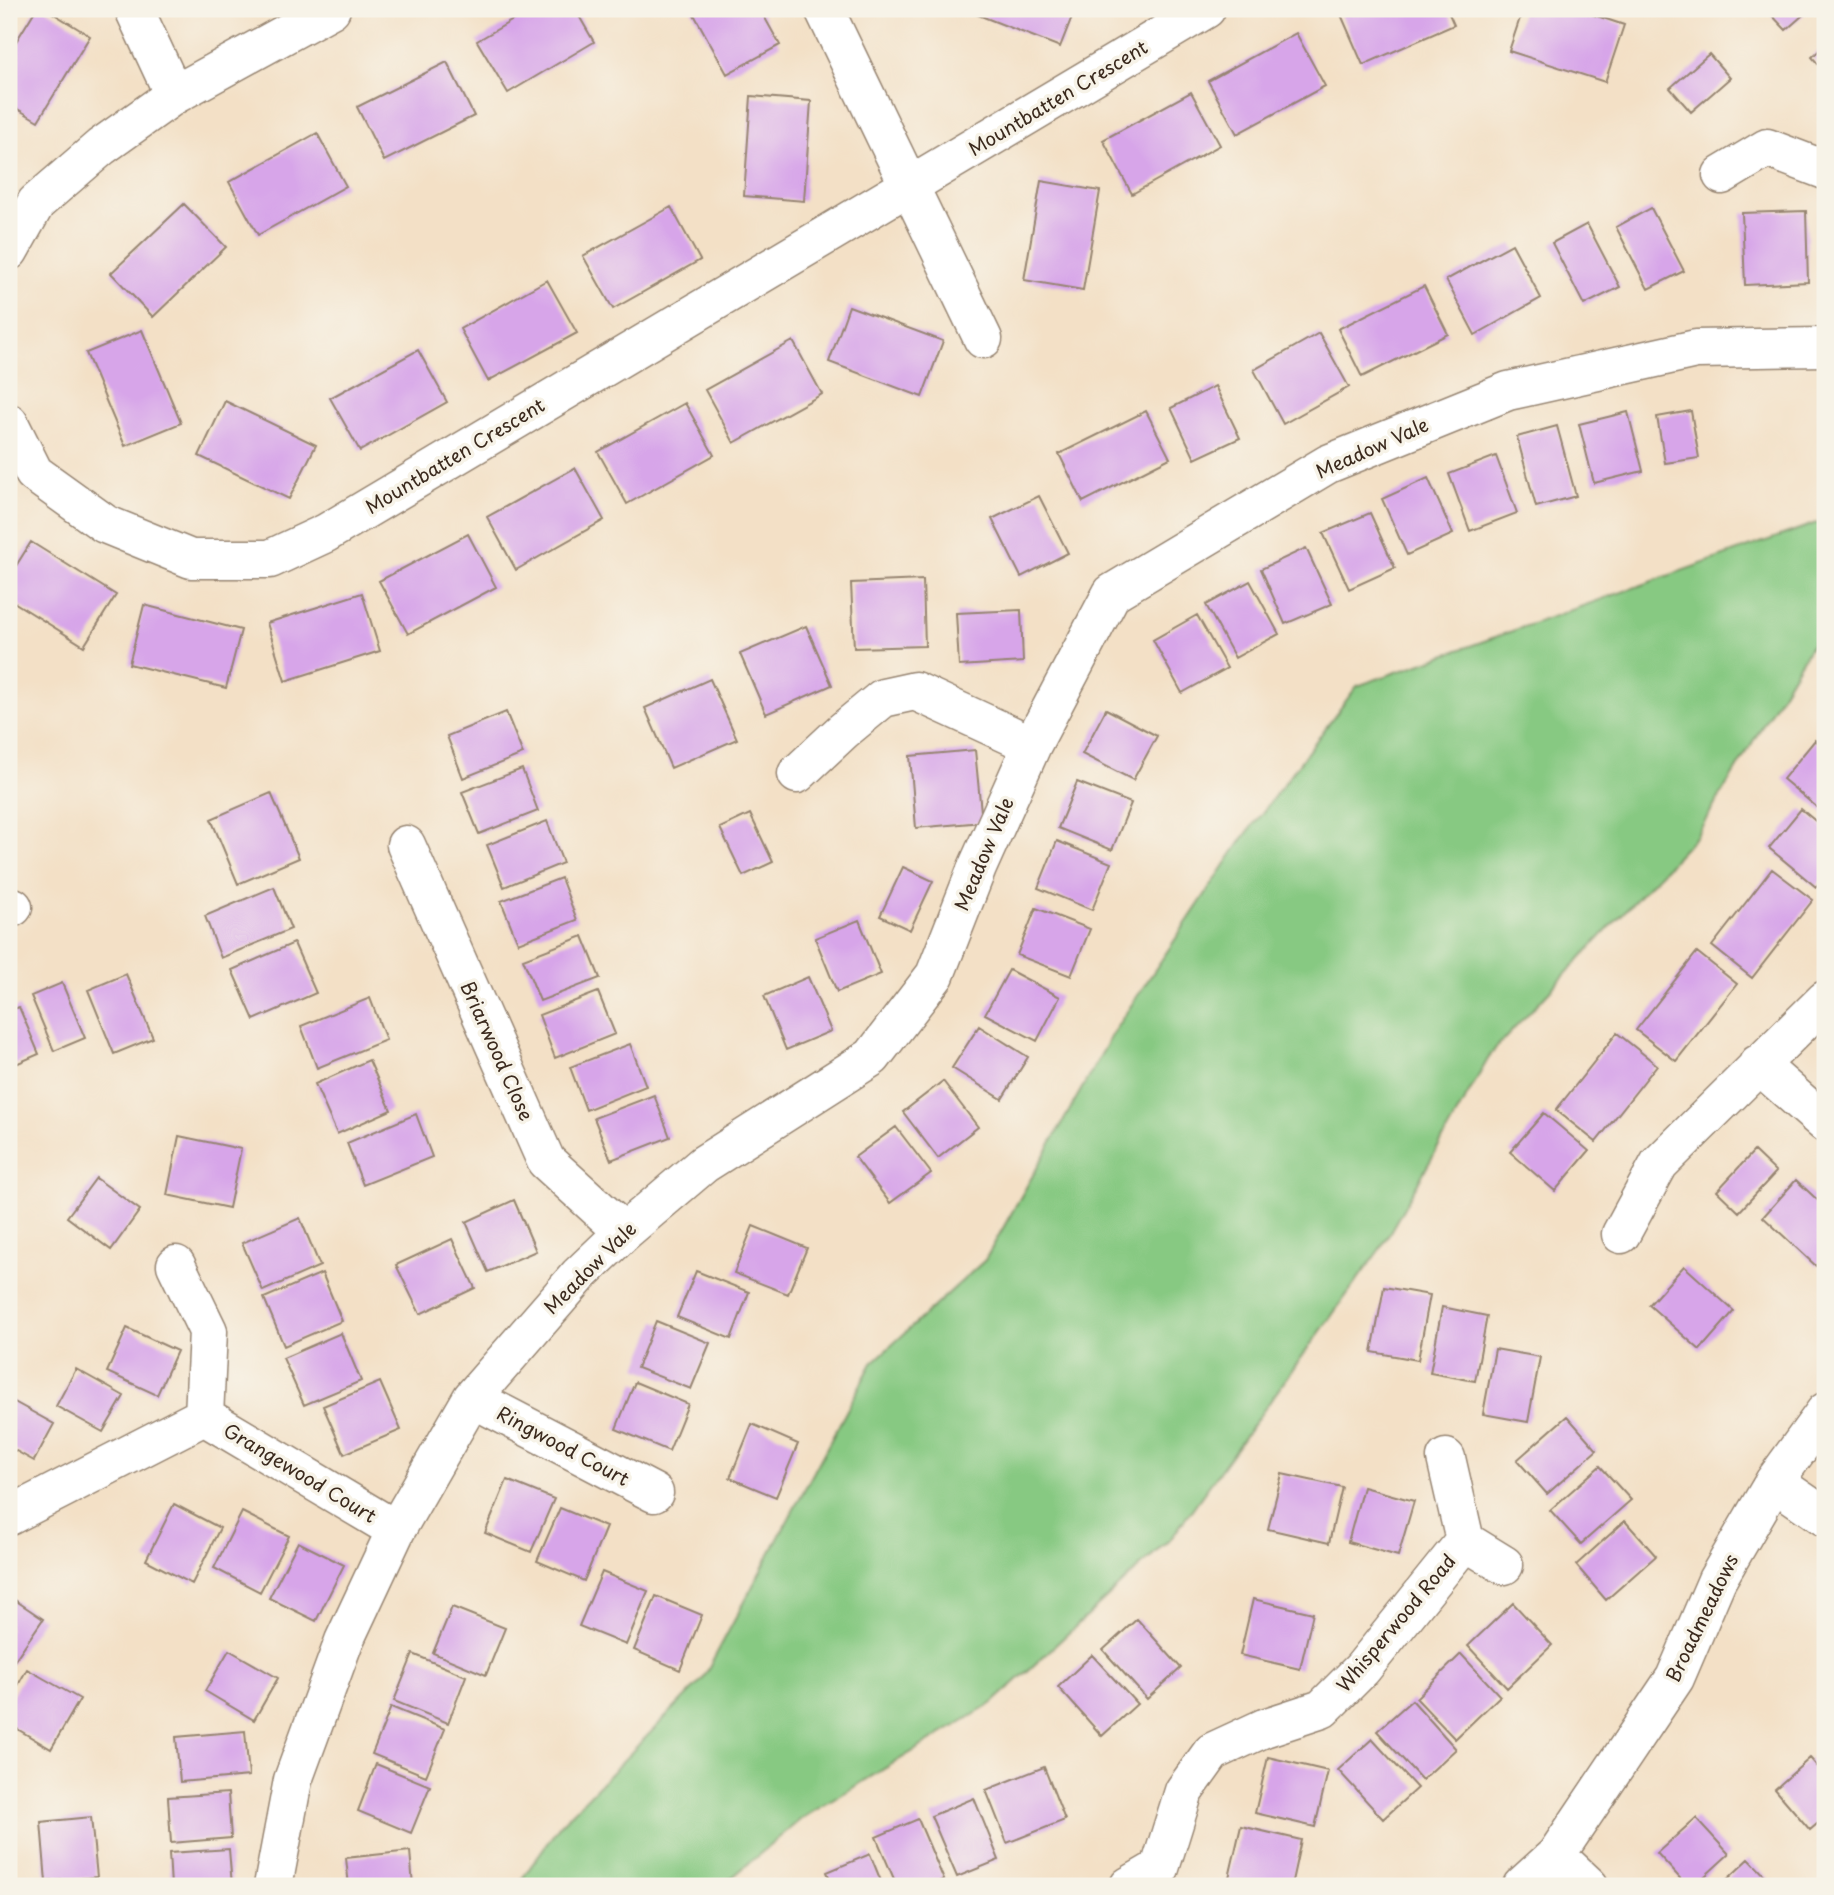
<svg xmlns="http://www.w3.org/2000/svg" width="1834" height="1895" viewBox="0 0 1834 1895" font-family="'Playpen Sans',sans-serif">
<rect width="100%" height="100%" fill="#f7f3e8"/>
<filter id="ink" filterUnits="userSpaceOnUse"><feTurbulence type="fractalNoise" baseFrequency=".0143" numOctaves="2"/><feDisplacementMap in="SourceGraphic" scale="14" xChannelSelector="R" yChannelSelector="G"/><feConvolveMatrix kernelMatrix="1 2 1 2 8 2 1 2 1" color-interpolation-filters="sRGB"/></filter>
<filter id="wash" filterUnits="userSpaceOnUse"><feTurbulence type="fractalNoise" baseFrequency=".00686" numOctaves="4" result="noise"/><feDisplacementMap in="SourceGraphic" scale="28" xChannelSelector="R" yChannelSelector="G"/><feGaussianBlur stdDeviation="1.57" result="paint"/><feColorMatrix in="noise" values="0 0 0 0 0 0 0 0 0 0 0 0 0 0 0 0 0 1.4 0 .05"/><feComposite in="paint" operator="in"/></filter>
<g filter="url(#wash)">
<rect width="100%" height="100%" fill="#f3e0c6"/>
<path fill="#87c982" stroke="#617a50" stroke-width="2" d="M1825 520V622L1696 836 1492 1052 1382 1246 1172 1537 993 1703 801 1819 722 1886H517L560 1825 703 1679 872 1363 985 1260 1116 1028 1241 841 1357 686Z"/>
<g id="blocks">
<path fill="#d7a5e9" d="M36 9H46L90 36 38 121 9 104V53Z
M532 9H575L594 42 508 93 477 41Z
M691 9H760L780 45 727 74Z
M963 9H1075L1060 47Z
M1342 9H1447L1454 25 1363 65 1339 10Z
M1523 9H1576L1624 25 1605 82 1509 51Z
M1766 9H1810L1786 30Z
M1296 33 1325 86 1237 134 1208 81Z
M1825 45V72L1812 57Z
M1709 54 1730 78 1691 112 1670 88Z
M447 62 474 116 384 161 357 107Z
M1191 92 1220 145 1132 194 1103 140Z
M751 96 811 101 804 201 744 196Z
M317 133 346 186 258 235 229 182Z
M1041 181 1100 191 1083 290 1024 280Z
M184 204 226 247 153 317 111 273Z
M671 207 700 260 613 309 583 256Z
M1651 208 1684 271 1648 289 1616 227Z
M1806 211 1808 282 1745 285 1742 213Z
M1587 224 1620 287 1584 305 1552 243Z
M1512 244 1541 298 1475 335 1446 280Z
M547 280 577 333 488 381 460 329Z
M1424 286 1448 334 1362 377 1338 329Z
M849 306 943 341 922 397 829 362Z
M142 330 181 423 125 446 86 353Z
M1319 333 1349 387 1283 424 1254 370Z
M793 341 822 394 734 443 705 390Z
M418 350 447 402 360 451 330 398Z
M1215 386 1240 438 1195 459 1171 408Z
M225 401 316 445 289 499 199 456Z
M685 403 714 455 627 504 598 452Z
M1146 411 1170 458 1083 502 1059 454Z
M1691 411 1699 458 1665 463 1657 417Z
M1628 412 1643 471 1594 483 1579 424Z
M1557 426 1576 496 1536 507 1517 437Z
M1496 456 1517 513 1470 531 1449 474Z
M575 468 604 520 516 570 487 517Z
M1428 478 1453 534 1407 555 1382 499Z
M1039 496 1068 553 1021 577 992 519Z
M1370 513 1395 568 1349 589 1323 533Z
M468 534 496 587 408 634 379 581Z
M31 542 116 595 84 646 9 599V577Z
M1306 548 1332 604 1285 624 1261 569Z
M923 580 925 646 854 648 851 583Z
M1250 581 1279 634 1235 658 1206 605Z
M362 593 380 651 285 681 267 623Z
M144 605 241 630 226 688 129 664Z
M1021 610 1023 662 959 666 956 613Z
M1197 615 1227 668 1182 693 1153 640Z
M806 626 832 685 766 714 740 654Z
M710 679 737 739 671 768 645 708Z
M1106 709 1157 736 1133 780 1082 754Z
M506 712 523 754 463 778 447 736Z
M1815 740 1825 748V814L1783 779Z
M975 750 982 822 916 828 910 756Z
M522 769 538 811 479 834 462 792Z
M1077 782 1131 803 1112 850 1058 828Z
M271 793 299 858 238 884 211 819Z
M1801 809 1825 829V876L1816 887 1769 848Z
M750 814 773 862 743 876 720 828Z
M547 821 563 863 504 887 487 845Z
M1057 841 1111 863 1092 910 1038 888Z
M903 867 933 881 910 930 880 916Z
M1772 869 1813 900 1752 978 1712 946Z
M561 878 577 920 518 943 501 901Z
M274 887 291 929 221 958 205 916Z
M1036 908 1090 929 1071 976 1017 955Z
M859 920 881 974 837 992 815 938Z
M583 936 600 978 540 1001 523 959Z
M294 943 316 993 254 1020 232 970Z
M1697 952 1737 984 1676 1061 1636 1030Z
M1009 970 1060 997 1037 1041 985 1014Z
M126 974 153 1038 114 1054 88 990Z
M808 977 831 1031 786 1050 764 996Z
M62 983 85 1038 54 1051 31 996Z
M598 992 615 1034 555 1058 539 1015Z
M370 998 386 1040 317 1068 301 1026Z
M19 1007 39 1054 9 1067V1011Z
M979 1026 1028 1057 1002 1099 952 1068Z
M1617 1033 1657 1065 1596 1142 1556 1110Z
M630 1044 646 1086 586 1110 570 1067Z
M369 1060 391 1110 337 1134 315 1084Z
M943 1081 978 1127 938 1158 903 1112Z
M654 1095 670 1137 611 1160 594 1118Z
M1544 1113 1589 1151 1555 1191 1510 1152Z
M416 1114 432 1157 363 1185 347 1143Z
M896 1127 931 1173 890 1203 855 1157Z
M179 1136 241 1149 229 1208 167 1195Z
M1754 1151 1776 1172 1739 1212 1717 1191Z
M96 1178 140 1210 111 1250 67 1217Z
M1796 1180 1825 1207V1256L1816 1266 1763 1217Z
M514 1200 536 1251 488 1272 466 1222Z
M300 1218 320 1266 263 1291 242 1243Z
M753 1226 807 1248 788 1294 734 1273Z
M452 1239 475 1288 420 1314 396 1265Z
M1684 1266 1734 1311 1700 1350 1649 1305Z
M696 1271 749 1292 731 1339 677 1317Z
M322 1273 342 1321 284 1346 264 1298Z
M1384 1287 1430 1295 1418 1360 1372 1352Z
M1442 1307 1487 1316 1475 1381 1430 1373Z
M656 1321 710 1343 691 1389 637 1368Z
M127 1328 177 1351 157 1395 107 1372Z
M341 1333 361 1381 304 1405 283 1358Z
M1495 1349 1540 1357 1528 1422 1483 1414Z
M76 1369 124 1396 103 1432 56 1406Z
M380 1382 401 1430 344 1454 323 1406Z
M635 1382 688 1404 669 1451 616 1429Z
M9 1399 54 1424 34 1461 9 1447Z
M1567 1416 1597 1450 1547 1494 1517 1460Z
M752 1424 798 1444 776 1497 730 1478Z
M1600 1466 1631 1500 1581 1544 1550 1510Z
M1282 1474 1342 1487 1329 1543 1268 1529Z
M507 1480 554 1499 531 1552 485 1533Z
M1363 1487 1414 1501 1398 1556 1348 1542Z
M174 1504 220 1528 192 1584 146 1560Z
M560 1508 606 1527 584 1581 537 1561Z
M242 1512 289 1536 260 1592 214 1568Z
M1625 1521 1656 1556 1606 1600 1576 1565Z
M298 1542 344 1565 316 1621 269 1598Z
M602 1572 648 1591 626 1645 579 1626Z
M9 1596 43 1619 12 1664 9 1662Z
M656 1596 702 1615 680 1670 634 1650Z
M1253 1599 1313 1613 1300 1669 1240 1655Z
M1513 1603 1552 1645 1507 1688 1468 1646Z
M452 1607 505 1628 486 1675 433 1653Z
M1137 1619 1181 1668 1147 1699 1103 1650Z
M229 1650 278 1678 254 1720 205 1691Z
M413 1654 466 1676 448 1723 394 1701Z
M1461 1654 1500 1696 1455 1739 1416 1698Z
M1092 1655 1137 1704 1102 1736 1058 1687Z
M27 1669 80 1699 51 1749 9 1724V1701Z
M1412 1700 1456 1749 1422 1780 1377 1731Z
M391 1707 445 1729 426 1776 372 1754Z
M245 1731 249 1776 180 1782 176 1737Z
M1372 1739 1417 1788 1383 1819 1338 1770Z
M1268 1757 1328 1771 1315 1827 1255 1813Z
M1810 1758 1825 1775V1817L1810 1830 1775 1789Z
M376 1764 430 1786 411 1833 358 1811Z
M1044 1767 1065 1820 1007 1843 986 1790Z
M228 1793 231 1838 171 1843 168 1797Z
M974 1798 999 1860 957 1877 931 1816Z
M91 1817 97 1877 46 1882 41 1822Z
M1696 1818 1729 1854 1694 1886H1687L1657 1853Z
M918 1819 944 1880 928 1886H897L876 1837Z
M1241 1826 1301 1840 1291 1886H1245L1228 1882Z
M229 1849 232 1886H171L169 1853Z
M410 1851 413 1886H349L346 1858Z
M870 1854 883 1886H833L827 1872Z
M1749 1859 1775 1886H1720Z"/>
</g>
</g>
<g filter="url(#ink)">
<use href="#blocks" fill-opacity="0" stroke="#978572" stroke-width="2"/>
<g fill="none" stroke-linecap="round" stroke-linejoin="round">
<defs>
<path id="minor" d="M134 9 174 95
M824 9 983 339
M1722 175 1767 148 1825 170
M9 251 36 203 101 147 174 95 331 9
M9 423 34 473 105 524 191 559H270L326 533 1206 9
M797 774 843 731 883 698 915 691 1032 745
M406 845 546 1161 624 1232
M9 908 13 907
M1758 1064 1825 1123
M1621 1234 1659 1164 1825 1000
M176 1265 208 1331 204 1416 396 1530
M472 1398 654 1493
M1774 1482 1825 1517
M9 1516 204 1416
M1465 1541 1504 1565
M1556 1855 1589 1886
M273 1886 293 1780 344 1641 396 1530 472 1398 579 1275 624 1232 704 1164 872 1057 935 975 977 868 1032 745 1112 593 1328 464 1508 391 1696 349 1825 347
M1129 1886 1160 1868 1184 1791 1212 1752 1264 1728 1322 1709 1362 1669 1465 1541 1446 1458
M1522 1886 1556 1855 1675 1678 1717 1580 1774 1482 1825 1412"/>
</defs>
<use href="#minor" stroke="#978572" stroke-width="41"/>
<use href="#minor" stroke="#fff" stroke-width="38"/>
</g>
</g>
<g text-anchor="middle" stroke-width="7" stroke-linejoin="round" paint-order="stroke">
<g font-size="19" fill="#3b2a1e" stroke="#f7f3e8">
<text transform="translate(1058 98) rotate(-31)" y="7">Mountbatten Crescent</text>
<text transform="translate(1372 448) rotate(-24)" y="7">Meadow Vale</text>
<text transform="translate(455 456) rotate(-31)" y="7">Mountbatten Crescent</text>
<text transform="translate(984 854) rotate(-67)" y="7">Meadow Vale</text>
<text transform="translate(497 1051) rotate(66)" y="7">Briarwood Close</text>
<text transform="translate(590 1268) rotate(-45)" y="7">Meadow Vale</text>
<text transform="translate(563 1446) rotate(28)" y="7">Ringwood Court</text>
<text transform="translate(300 1473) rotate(31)" y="7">Grangewood Court</text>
<text transform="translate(1702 1618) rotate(-64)" y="7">Broadmeadows</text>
<text transform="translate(1396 1623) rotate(-50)" y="7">Whisperwood Road</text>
</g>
</g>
<rect width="1834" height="1895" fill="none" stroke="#f7f3e8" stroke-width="35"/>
</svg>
